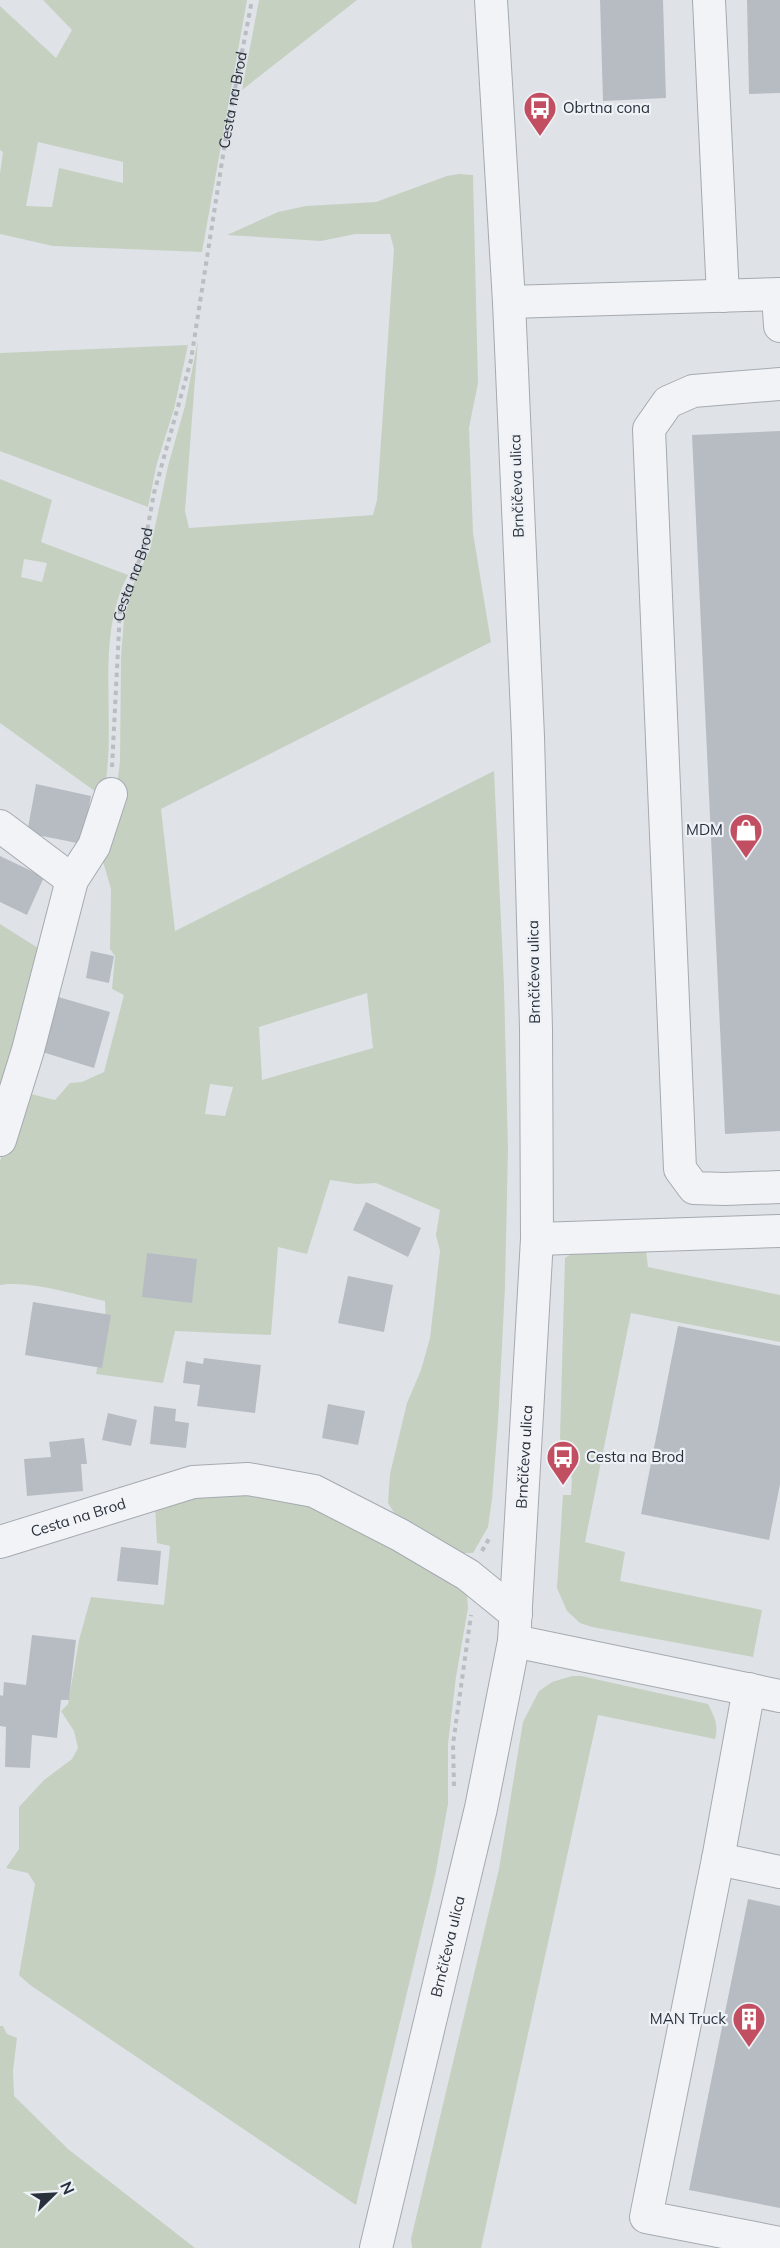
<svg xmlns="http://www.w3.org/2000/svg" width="780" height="2248" viewBox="0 0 780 2248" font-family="Mulish,sans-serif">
<rect width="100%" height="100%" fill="#dfe3e7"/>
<path fill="#c5d0c1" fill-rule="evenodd" d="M43 0H247L202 252 53 246 0 234V174L3 152 0 150V6L56 58 72 30ZM38 142 123 162V183L59 168 52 207 26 206Z
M259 0H357L242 90Z
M459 174 473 175 478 383 469 428 473 533 491 642 161 809 175 931 494 771 504 985 508 1149 505 1287 498 1422 492 1499 488 1527 473 1553H460L399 1521 388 1503 390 1474 407 1403 421 1370 430 1338 440 1251 436 1235 440 1210 376 1183 357 1184 330 1180 307 1254 278 1247 271 1335 175 1331 163 1383 96 1374 106 1326 105 1301C75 1295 31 1280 0 1285V1161L23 1092 55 1100 70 1083 82 1082 104 1072 124 995 112 989 115 956 110 949 111 889 100 851 115 802 120 761 121 657 124 618 134 582 150 550 168 466 185 406 198 340 185 511 189 528 373 515 377 500 394 249 390 234H355L321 241 227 235 278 212 306 206 376 202 447 176ZM367 993 373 1048 262 1080 259 1027ZM210 1084 233 1087 225 1116 205 1114Z
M188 345 174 409 157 463 148 507 0 451V353Z
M0 479 52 500 41 542 128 575C93 640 119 726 103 797L0 723ZM24 559 47 563 42 582 21 577Z
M0 924 46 953 0 1121Z
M580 1248 646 1250 648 1267 780 1295V1342L631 1313 585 1542 625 1552 620 1581 762 1610 753 1657 592 1627 580 1623 567 1611 557 1588 563 1495H571L572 1479 560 1438 565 1258Z
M198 1491 289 1495 404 1553 467 1595 468 1608 456 1677 448 1744V1804L435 1876 356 2205 30 1985 19 1975 35 1884 28 1873 6 1868 19 1849V1807L44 1780 72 1759 78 1748 74 1731 61 1711 68 1704 79 1640 91 1597 164 1605 170 1546 157 1543 155 1505Z
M572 1676H581L708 1704C714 1716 719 1725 715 1739L598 1715 481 2248H412L411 2239 499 1869 523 1722 539 1691 552 1682Z
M0 2026H3L7 2034 17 2038 13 2071 14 2096 68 2149 195 2248H0Z"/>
<path fill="#b7bcc3" d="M600 0H663L666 98 603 101Z
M747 0H780V93L749 94Z
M780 431V1131L725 1134 692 435Z
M36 784 91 796 82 844 27 833Z
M0 856 44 877 27 915 0 902Z
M91 951 114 956 109 983 86 978Z
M55 996 110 1012 94 1068 39 1051Z
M366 1202 421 1228 408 1257 353 1230Z
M147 1253 197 1259 192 1303 142 1297Z
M348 1276 393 1285 384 1332 338 1323Z
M33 1302 111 1315 102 1368 25 1355Z
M678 1326 780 1346V1484L769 1540 641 1514Z
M204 1358 261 1365 255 1413 197 1406 200 1385 183 1383 186 1361 203 1364Z
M328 1404 365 1411 358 1445 322 1438Z
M154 1406 176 1409 175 1421 189 1423 186 1448 150 1444Z
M108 1413 137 1420 131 1446 102 1440Z
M84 1438 87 1464H81L83 1491 27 1496 24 1459 51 1457 49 1442Z
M121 1547 161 1551 158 1585 117 1581Z
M32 1635 76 1640 69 1700H61L57 1738 32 1735 30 1768 5 1767 6 1727 0 1726V1695L3 1696 4 1682 26 1685Z
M748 1899 780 1906V2208L689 2190Z"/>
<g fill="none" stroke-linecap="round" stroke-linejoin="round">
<defs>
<g id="minor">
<path d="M709 0 723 296"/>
<path d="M778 295 780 326"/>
<path d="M509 302 780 294"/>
<path d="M780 384 693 391 668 402 649 429 680 1169 694 1188 725 1189 780 1187"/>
<path d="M0 826 72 880"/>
<path d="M0 1140 28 1050 72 880 94 846 111 794"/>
<path d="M537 1239 780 1231"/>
<path id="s2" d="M0 1542 193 1482 248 1479 314 1491 400 1535 468 1575 516 1614"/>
<path d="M514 1641 780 1696"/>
<path d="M749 1689 718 1859 780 1872"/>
<path d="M718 1859 646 2217 780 2243"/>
<path id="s3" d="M376 2248 481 1808 514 1641 537 1239 536 1029 528 737 509 302 491 0"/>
</g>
</defs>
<use href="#minor" stroke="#a5aab1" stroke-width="34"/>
<g stroke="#babdc2" stroke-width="4" stroke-dasharray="4.5 4.5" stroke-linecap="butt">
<path id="s1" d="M112 767 120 610 144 548 154 493 191 360 226 136 252 0"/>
<path d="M482 1551 490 1537"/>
<path d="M454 1786 453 1744 471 1615"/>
</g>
<use href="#minor" stroke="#f2f3f6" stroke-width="32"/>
</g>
<defs>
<symbol id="bus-pin" viewBox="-11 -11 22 30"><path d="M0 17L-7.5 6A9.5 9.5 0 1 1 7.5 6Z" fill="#c24e62" stroke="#eef1f5"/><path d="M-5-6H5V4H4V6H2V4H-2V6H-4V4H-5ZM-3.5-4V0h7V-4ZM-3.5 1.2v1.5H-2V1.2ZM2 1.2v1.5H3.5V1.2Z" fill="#fff"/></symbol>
<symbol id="shop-pin" viewBox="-11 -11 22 30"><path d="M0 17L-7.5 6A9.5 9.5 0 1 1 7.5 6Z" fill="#c24e62" stroke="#eef1f5"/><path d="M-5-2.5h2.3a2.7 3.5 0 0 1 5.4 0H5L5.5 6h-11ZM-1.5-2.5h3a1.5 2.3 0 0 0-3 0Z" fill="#fff"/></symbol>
<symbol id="building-pin" viewBox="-11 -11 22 30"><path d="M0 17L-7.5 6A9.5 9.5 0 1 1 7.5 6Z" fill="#c24e62" stroke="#eef1f5"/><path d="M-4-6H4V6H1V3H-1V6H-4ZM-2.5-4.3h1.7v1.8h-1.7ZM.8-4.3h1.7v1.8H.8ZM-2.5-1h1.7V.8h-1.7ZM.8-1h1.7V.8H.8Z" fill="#fff"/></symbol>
</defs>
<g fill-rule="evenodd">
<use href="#bus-pin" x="521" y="89" width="38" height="52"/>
<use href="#shop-pin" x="727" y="811" width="38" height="52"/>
<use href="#bus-pin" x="544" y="1438" width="38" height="52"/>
<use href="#building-pin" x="730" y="2000" width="38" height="52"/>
</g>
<g text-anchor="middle" stroke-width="4.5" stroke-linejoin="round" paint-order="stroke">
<g font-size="15" fill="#29313d" stroke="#eef1f5">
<text dy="5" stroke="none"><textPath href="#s1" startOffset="681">Cesta na Brod</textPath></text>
<text transform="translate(517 486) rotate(-92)" y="5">Brnčičeva ulica</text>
<text dy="5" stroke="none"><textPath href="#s1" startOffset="195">Cesta na Brod</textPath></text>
<text transform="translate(534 972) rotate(-91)" y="5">Brnčičeva ulica</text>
<text dy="5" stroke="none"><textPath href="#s3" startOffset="807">Brnčičeva ulica</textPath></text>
<text dy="5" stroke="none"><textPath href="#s2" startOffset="82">Cesta na Brod</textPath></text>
<text dy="5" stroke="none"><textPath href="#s3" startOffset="310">Brnčičeva ulica</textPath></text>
</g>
<g font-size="15" fill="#29313d" stroke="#eef1f5" text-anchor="start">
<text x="563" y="113">Obrtna cona</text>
<text x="723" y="835" text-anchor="end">MDM</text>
<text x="586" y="1462">Cesta na Brod</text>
<text x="726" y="2024" text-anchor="end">MAN Truck</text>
</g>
</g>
<g transform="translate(54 2194) rotate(66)" stroke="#eef1f5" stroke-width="4.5" paint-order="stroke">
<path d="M0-4.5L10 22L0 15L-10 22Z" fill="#29313d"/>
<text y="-9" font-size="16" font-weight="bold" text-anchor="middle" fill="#29313d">N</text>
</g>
</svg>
